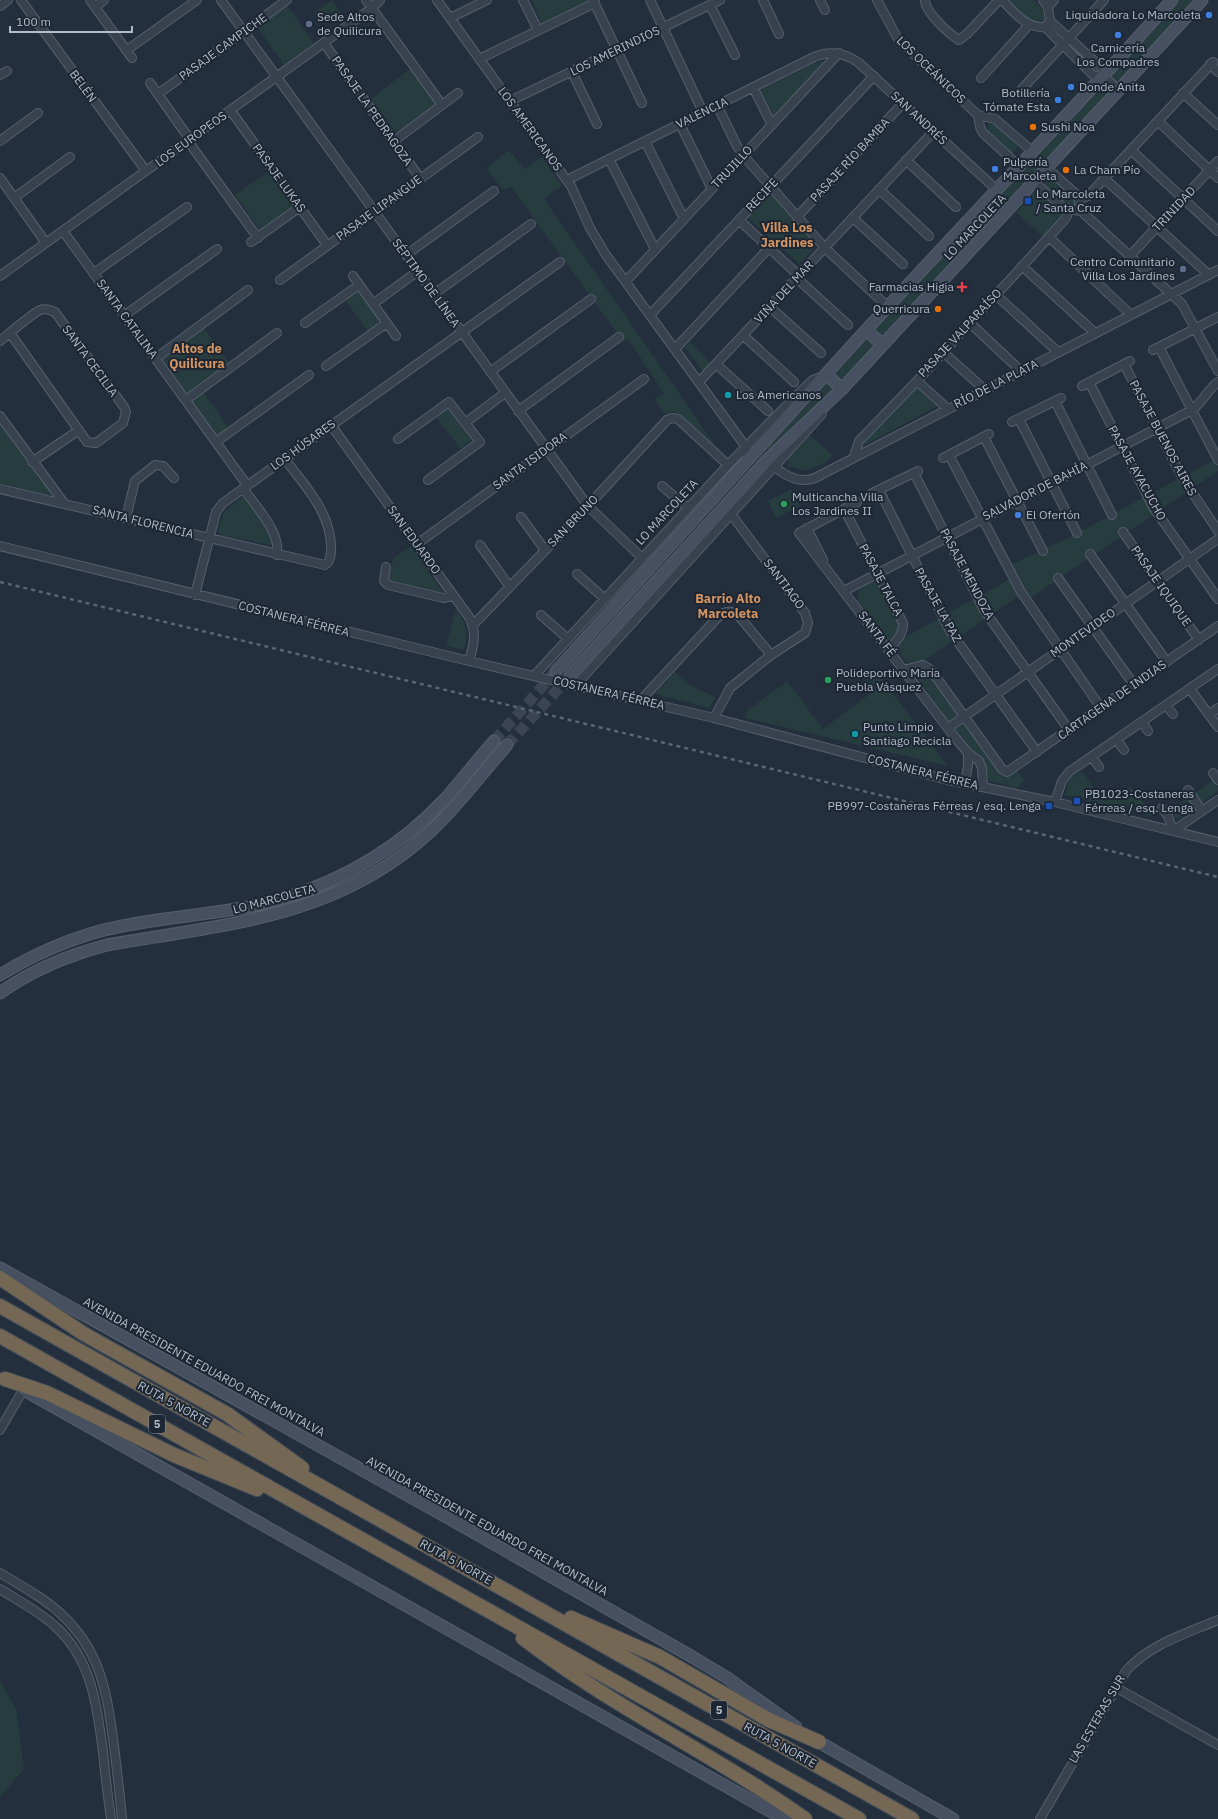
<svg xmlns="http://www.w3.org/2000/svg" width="1218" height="1819" viewBox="0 0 1218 1819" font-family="'IBM Plex Sans',sans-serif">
<rect width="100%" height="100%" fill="#242f3e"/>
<path fill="#263c3f" d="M332 0 342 15 335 20 331 15 320 23 313 13Z
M531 0H589L590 1 542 24Z
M1005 0H1034C1040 6 1045 11 1044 20L1033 24Z
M1177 0H1193L994 218 774 453 764 447Z
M287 6 314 43 284 65 257 27Z
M821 61 826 62 774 116 760 90 814 63Z
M411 68 436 104 397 134 371 99Z
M988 123 996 125 1018 146 1012 154 988 132Z
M509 150 525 169 542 157 562 186 544 199 720 452 718 453 674 411 665 414 654 400 664 393 628 339 623 341 511 187 503 190 486 168Z
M268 172 293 206 260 230 235 195Z
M1050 177 1071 195 1076 203 1071 208 1063 205 1042 185Z
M1037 191 1041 192 1064 215 1044 238 1016 212 1033 193Z
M772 194 817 245 799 264 748 218Z
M358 292 382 324 369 333 346 301Z
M204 328 230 364 199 387 229 428 218 437 161 359Z
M690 342 711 363 703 372 685 347Z
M917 388 938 406 861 447 868 438Z
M448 408 472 440 461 449 436 417Z
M0 418 53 491 47 496 0 484Z
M809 435 833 455 827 462 805 471 787 466 788 458Z
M1218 458V471L1029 599 1023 593 926 659 927 670 1005 775 1017 770 1024 780 1017 788 990 781 988 777 985 765 957 733 895 647 900 640 1016 576 1010 565 1064 540Z
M792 489 800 506 776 518 768 501Z
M243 496C252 508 273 531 272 545L221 535 218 531 223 513Z
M411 546 444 594 389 581 393 559Z
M876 581 902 628 895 635 891 643 858 602C855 588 865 586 876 581Z
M456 608C467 628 469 628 464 650L446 646Z
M876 671 948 766 745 718 747 711 787 681 823 729 872 692 864 681Z
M675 672 690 685 716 697 709 708 655 694Z
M1082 771 1104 801 1130 786 1155 817 1065 795 1070 779Z
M1218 777V791L1177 820 1170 810Z
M0 1681 16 1709 24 1769 0 1797Z"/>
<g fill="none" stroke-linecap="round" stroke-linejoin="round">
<path stroke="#3a4453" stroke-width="11" stroke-dasharray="11 5.5" stroke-linecap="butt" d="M494 741 556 671
M507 745 570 676"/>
<defs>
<path id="street" d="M21 0 146 171
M90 0 132 58
M221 0 588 506 642 558
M366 0 442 105
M437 0 571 186 590 228 606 255 746 447 748 461
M523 0 538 30
M593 0 642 103
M650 0 703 112
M763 0 779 34
M820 0 825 10
M877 0 898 39 978 115 995 119 1032 151
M925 0C925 12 948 33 959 40L967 34 999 0
M1002 0C1014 12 1026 29 1045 27L1050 21 1048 7 1043 0
M710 5 735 55
M0 6 8 0
M95 7 104 0
M1048 7 1054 0
M450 18 487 0
M1050 21 1102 68 1103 76
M1045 27 1094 76H1103L1119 90
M324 43 420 178
M127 50 197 0
M479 59 595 3
M1210 64 1218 72
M572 72 597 124
M0 75 7 71
M981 78 1029 25
M150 83 186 134 193 148 258 238
M753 87 772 125
M1021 90 1104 0
M1183 93 1218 125
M158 94 287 0
M510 101 720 0
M717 105 737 146 749 162 825 248 888 307
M231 111 327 245
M978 115 980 127 983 133 1018 165
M1158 121 1218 178
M680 124 712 189
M0 141 38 113
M394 141 458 93
M645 141 684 219
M1131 150 1218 231
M609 159 655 249
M906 160 956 207
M1047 168 1077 195 1081 211 1182 304 1218 371
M0 178 46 243
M1104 178 1209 275
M567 180 812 58C829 50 844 52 859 63L996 189
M1034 182 1064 208 1081 211
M879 189 929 236
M14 198 70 157
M1079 200 1088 196 1213 62
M797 217 903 103
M853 218 903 264
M739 220 795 272 801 282 848 325
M63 231 247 485
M1049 237 1131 315
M251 242 300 207
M406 255 494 191
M1130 256 1218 161
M1022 266 1095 333
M94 273 187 207
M0 276 372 8 380 0
M353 276 396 336
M280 280 478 137
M626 281 839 53
M434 294 531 224
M996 295 1058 352
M373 304 418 271
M770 307 821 353
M125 315 217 249
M650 315 874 76
M305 323 359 285
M970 323 1021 371
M743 335 794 382
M0 341C10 333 30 315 40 310 46 308 50 310 55 312L124 407 126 412 123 423 96 443 87 442 10 333
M1159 347 1218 460
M675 349 769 248
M1153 350 1218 317
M943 352 985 390
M156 358 248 290
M716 364 768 411
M1124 364 1182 477 1218 531
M326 366 387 323
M490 372 591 299
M917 381 948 409
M699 382 934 131
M1089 382 1153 507 1218 599
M1082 386 1130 361
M186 400 277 333
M1055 401 1112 515
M518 411 619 337
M0 416 64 503
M1019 419 1077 533
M1012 422 1061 398
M465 423 505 393
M331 425 469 617C477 632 474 645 469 661
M984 437 1043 551
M398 439 449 402 480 442 428 480
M216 442 309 375
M949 455 1021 592 1101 708
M854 457 859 441 917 381 1049 237 1066 218 1069 210
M943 458 989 434
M32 462 79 430
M774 467C787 476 799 484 815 478L1218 270
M914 473 984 610 1069 730
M662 486 688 508
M243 488C256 507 281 532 277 555
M0 489 325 565C330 562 330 558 331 552 333 514 305 486 284 458
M879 490 950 631 1037 752
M872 493 918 471
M857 502 799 533 953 735 968 753 979 761 982 768 983 786
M844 509 903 623C904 634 895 642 889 650
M521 517 545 550
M126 518 135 481 155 465 163 466 174 478
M807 528 823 560
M1123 532 1199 640
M417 544 644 379
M480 545 510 587
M0 546 469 661 714 718 948 780 1055 802 1218 842
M1090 554 1167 662
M386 567 384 581 388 585 443 598 454 596
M577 574 605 599
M1058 578 1134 685
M844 591 1192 410C1203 402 1207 390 1218 382
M195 595 216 512 223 503 560 262
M541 615 568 639
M473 625 588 506 667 420 672 418 678 419 728 465
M904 670 923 665 931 670 1002 769 1007 772 1218 626
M534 676 728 465 795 397 813 380 821 377
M575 686 822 414
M1190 689 1218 727
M641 700 719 616C725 611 732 610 738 615L771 655
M1166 705 1173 714
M1209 715 1218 708
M714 718 730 688 771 655 805 633 808 623 805 613 731 514
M1142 722 1148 731
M948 728 1218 539
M1117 740 1124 750
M1092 757 1099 767
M1213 773 1218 780
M965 783 968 765V753
M1188 790 1202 811
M1055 802 1062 781 1069 772 1218 669
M1162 808 1168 816 1173 831
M1173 831 1218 800
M0 1430 23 1390
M0 1573C21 1586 43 1597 61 1614 102 1652 107 1694 114 1746 117 1770 120 1795 122 1819
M0 1589C19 1601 40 1612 56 1627 92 1660 97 1706 103 1752 105 1774 108 1797 111 1819
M1115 1687 1218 1745
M1040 1819 1126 1671C1150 1644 1185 1634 1218 1620"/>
<path id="secondary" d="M866 330 883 345
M827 375 842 389
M556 671 866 330 1103 76 1172 0
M570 676 767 460 842 389 1202 0
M0 975C31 956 64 941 100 931 160 915 225 916 284 898 345 880 401 846 445 799 462 780 477 760 494 741
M0 993C32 970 69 955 107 945 226 924 338 918 431 831 459 805 482 773 507 745
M0 1268 459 1524 689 1655 726 1677 796 1727
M24 1390 784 1819
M812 1738 953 1819"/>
<path id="highway" d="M0 1278 84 1334 227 1414 302 1468
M0 1306 912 1819
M0 1336 859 1819
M5 1379 47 1393 174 1455 257 1489
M571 1618 660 1657 769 1720 819 1742
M523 1638C612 1707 714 1754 805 1819"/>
</defs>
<use href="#street" stroke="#565f6c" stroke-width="10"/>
<use href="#secondary" stroke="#565f6c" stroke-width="13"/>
<use href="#highway" stroke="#434c59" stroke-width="16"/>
<use href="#street" stroke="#38414e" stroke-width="8"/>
<use href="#secondary" stroke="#465061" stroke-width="11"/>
<use href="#highway" stroke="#746855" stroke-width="14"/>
<path stroke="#5a6575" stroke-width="2.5" stroke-dasharray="4 4" stroke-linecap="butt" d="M0 582 1218 877"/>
</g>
<g fill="#3f7fe0" stroke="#1d2633" stroke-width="1.5">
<circle cx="1209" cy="15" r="4"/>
<circle cx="1118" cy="35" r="4"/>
<circle cx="1071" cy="87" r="4"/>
<circle cx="1058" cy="100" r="4"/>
<circle cx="995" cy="169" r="4"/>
<circle cx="1018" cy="515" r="4"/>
</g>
<g fill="#5c6f8a" stroke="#1d2633" stroke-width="1.5">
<circle cx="309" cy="24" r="4"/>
<circle cx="1183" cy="269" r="4"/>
</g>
<g fill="#e8710a" stroke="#1d2633" stroke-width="1.5">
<circle cx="1033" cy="127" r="4"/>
<circle cx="1066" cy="170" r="4"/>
<circle cx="938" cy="309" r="4"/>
</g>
<g fill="#1a4fb4" stroke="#1d2633" stroke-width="1.5">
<rect x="1024" y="197" width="8" height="8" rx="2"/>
<rect x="1073" y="797" width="8" height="8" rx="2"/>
<rect x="1045" y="802" width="8" height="8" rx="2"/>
</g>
<path fill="#e0444e" stroke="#1d2633" stroke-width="1.5" d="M960 281h4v4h4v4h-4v4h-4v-4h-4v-4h4z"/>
<g fill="#0f9aa8" stroke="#1d2633" stroke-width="1.5">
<circle cx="728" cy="395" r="4"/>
<circle cx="855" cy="734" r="4"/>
</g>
<g fill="#2e9e5b" stroke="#1d2633" stroke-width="1.5">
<circle cx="784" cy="504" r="4"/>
<circle cx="828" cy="680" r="4"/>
</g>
<g text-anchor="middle" stroke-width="4" stroke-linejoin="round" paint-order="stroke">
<g fill="#1d2633" stroke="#878f9c" stroke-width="1">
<rect x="149" y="1415" width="16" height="18" rx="3"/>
<rect x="711" y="1701" width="16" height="18" rx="3"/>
</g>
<g font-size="11" font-weight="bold" fill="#b4bcc9">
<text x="157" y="1428">5</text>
<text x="719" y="1714">5</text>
</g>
<g font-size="12" fill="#b4bcc9" stroke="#1d2633" text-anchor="start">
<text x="1201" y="19" text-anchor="end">Liquidadora Lo Marcoleta</text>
<text x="317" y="21">Sede Altos<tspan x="317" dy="14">de Quilicura</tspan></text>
<text x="1118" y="52" text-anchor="middle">Carnicería<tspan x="1118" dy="14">Los Compadres</tspan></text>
<text x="1079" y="91">Donde Anita</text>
<text x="1050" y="97" text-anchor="end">Botillería<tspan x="1050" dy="14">Tómate Esta</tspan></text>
<text x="1041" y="131">Sushi Noa</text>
<text x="1003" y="166">Pulpería<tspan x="1003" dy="14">Marcoleta</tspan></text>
<text x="1074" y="174">La Cham Pío</text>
<text x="1036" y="198">Lo Marcoleta<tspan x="1036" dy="14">/ Santa Cruz</tspan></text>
<text x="1175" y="266" text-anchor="end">Centro Comunitario<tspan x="1175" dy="14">Villa Los Jardines</tspan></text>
<text x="954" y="291" text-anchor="end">Farmacias Higia</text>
<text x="930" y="313" text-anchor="end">Querricura</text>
<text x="736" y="399">Los Americanos</text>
<text x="792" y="501">Multicancha Villa<tspan x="792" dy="14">Los Jardines II</tspan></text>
<text x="1026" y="519">El Ofertón</text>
<text x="836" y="677">Polideportivo María<tspan x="836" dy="14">Puebla Vásquez</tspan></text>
<text x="863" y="731">Punto Limpio<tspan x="863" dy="14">Santiago Recicla</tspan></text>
<text x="1085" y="798">PB1023-Costaneras<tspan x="1085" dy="14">Férreas / esq. Lenga</tspan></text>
<text x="1041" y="810" text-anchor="end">PB997-Costaneras Férreas / esq. Lenga</text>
</g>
<g font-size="12" fill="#b4bcc9" stroke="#1d2633">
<text transform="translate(223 47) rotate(-36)" y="4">PASAJE CAMPICHE</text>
<text transform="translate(615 51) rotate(-26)" y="4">LOS AMERINDIOS</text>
<text transform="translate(931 70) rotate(44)" y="4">LOS OCEÁNICOS</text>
<text transform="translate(83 86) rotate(54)" y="4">BELÉN</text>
<text transform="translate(372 111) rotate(55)" y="4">PASAJE LA PEDRAGOZA</text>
<text transform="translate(702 113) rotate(-26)" y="4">VALENCIA</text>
<text transform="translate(919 118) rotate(43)" y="4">SAN ANDRÉS</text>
<text transform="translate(530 129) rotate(54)" y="4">LOS AMERICANOS</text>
<text transform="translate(191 139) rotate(-36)" y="4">LOS EUROPEOS</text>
<text transform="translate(850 160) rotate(-47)" y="4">PASAJE RÍO BAMBA</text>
<text transform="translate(732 167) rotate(-47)" y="4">TRUJILLO</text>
<text transform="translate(279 178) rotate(54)" y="4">PASAJE LUKAS</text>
<text transform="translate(762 195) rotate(-47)" y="4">RECIFE</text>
<text transform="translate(379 208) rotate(-36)" y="4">PASAJE LIPANGUE</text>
<text transform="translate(1174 209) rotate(-47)" y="4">TRINIDAD</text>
<text transform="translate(975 227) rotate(-47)" y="4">LO MARCOLETA</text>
<text transform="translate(426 283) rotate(54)" y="4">SÉPTIMO DE LÍNEA</text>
<text transform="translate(784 292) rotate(-47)" y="4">VIÑA DEL MAR</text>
<text transform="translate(127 319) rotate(54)" y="4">SANTA CATALINA</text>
<text transform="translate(960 333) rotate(-47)" y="4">PASAJE VALPARAÍSO</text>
<text transform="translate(90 361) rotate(54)" y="4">SANTA CECILIA</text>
<text transform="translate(996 384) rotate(-27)" y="4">RÍO DE LA PLATA</text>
<text transform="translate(1163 438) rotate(62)" y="4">PASAJE BUENOS AIRES</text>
<text transform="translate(303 445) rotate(-36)" y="4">LOS HÚSARES</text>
<text transform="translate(530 461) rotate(-36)" y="4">SANTA ISIDORA</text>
<text transform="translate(1137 473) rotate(61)" y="4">PASAJE AYACUCHO</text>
<text transform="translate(1035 491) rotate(-27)" y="4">SALVADOR DE BAHÍA</text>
<text transform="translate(667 512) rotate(-47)" y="4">LO MARCOLETA</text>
<text transform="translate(573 521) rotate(-46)" y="4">SAN BRUNO</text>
<text transform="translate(143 522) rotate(14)" y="4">SANTA FLORENCIA</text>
<text transform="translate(414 540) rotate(54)" y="4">SAN EDUARDO</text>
<text transform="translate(967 574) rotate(62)" y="4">PASAJE MENDOZA</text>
<text transform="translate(881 580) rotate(62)" y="4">PASAJE TALCA</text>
<text transform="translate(784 584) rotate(53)" y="4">SANTIAGO</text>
<text transform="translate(1161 586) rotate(55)" y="4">PASAJE IQUIQUE</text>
<text transform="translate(938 605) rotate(61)" y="4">PASAJE LA PAZ</text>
<text transform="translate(294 619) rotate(14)" y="4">COSTANERA FÉRREA</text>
<text transform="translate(1083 633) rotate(-35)" y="4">MONTEVIDEO</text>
<text transform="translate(877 634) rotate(53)" y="4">SANTA FÉ</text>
<text transform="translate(609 693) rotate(13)" y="4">COSTANERA FÉRREA</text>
<text transform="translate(1112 700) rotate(-35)" y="4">CARTAGENA DE INDIAS</text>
<text transform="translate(923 772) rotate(14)" y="4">COSTANERA FÉRREA</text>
<text transform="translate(274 899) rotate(-15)" y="4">LO MARCOLETA</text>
<text transform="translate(204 1367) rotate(29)" y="4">AVENIDA PRESIDENTE EDUARDO FREI MONTALVA</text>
<text transform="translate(174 1404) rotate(29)" y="4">RUTA 5 NORTE</text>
<text transform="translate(487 1526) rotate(29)" y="4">AVENIDA PRESIDENTE EDUARDO FREI MONTALVA</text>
<text transform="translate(456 1562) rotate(29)" y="4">RUTA 5 NORTE</text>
<text transform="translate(1097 1719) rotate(-60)" y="4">LAS ESTERAS SUR</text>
<text transform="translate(780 1745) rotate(29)" y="4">RUTA 5 NORTE</text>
</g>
<g font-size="13" font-weight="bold" fill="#d59563" stroke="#1d2633">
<text x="787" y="232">Villa Los<tspan x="787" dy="15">Jardines</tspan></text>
<text x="197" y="353">Altos de<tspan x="197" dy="15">Quilicura</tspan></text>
<text x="728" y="603">Barrio Alto<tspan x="728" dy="15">Marcoleta</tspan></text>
</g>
</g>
<path d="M10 26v6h122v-6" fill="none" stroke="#b4bcc9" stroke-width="2"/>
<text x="16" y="26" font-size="12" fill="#b4bcc9" stroke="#1d2633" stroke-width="3" paint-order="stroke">100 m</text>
</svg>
